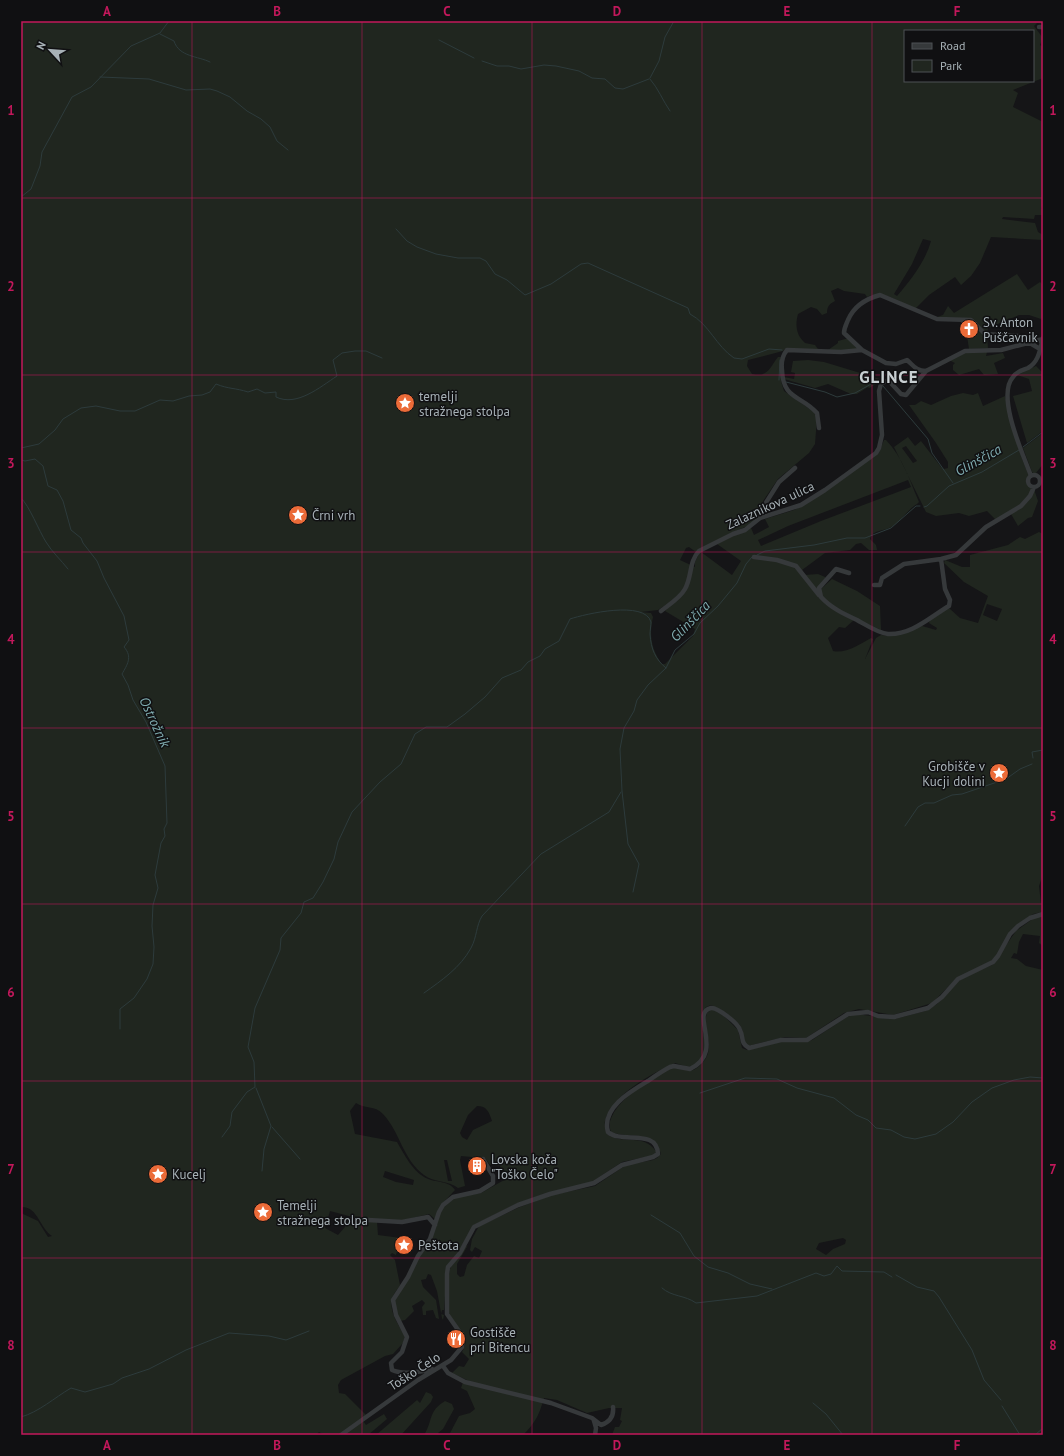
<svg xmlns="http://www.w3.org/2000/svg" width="1064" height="1456" viewBox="0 0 1064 1456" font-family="'PT Sans',sans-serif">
<rect width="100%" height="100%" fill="#151517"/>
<path fill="#20261f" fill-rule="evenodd" d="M21 21H1043V24L1037 23 1034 26 1043 38 1040 45 1043 47V78L1013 90 1018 93 1013 107 1043 122V203L1041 209 1043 210 1042 215H1035L1034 219 1003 217 1002 219 1035 223 1038 232 1043 235V240L991 237 980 263 971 276 961 285 955 277 929 295 915 309C899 302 883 289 867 297L865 294 844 291 838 288 831 291 835 301C829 304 827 307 827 313L822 315 817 309 811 307 798 314C795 325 796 335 805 343L815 345 818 349H785L783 351 748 360 747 366 752 374C768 378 770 367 778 357H781V381L784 391 814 412 817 418 815 444 809 453 778 479 759 507 756 518 750 525 731 533 701 552 732 575 741 561 717 544 731 536 751 528 754 535 769 527 765 519 794 510 806 504 876 455 880 450 884 440H886C902 456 910 481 919 502L917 504C908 509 902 520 893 526 884 532 873 529 870 539L876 545 877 550H869L861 543 856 544 850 550 825 553 802 570 805 575 818 574 825 577V579L814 592 825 603 854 620 845 628 839 627 828 638 833 651C845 654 861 644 871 638L873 639 865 659 876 638 881 635 889 636 922 626 936 630 937 628 929 623 930 620 947 609H950L960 618 978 623 988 596 964 582 944 563 945 560 962 567H970V555L1008 545 1020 537 1025 539 1039 532 1043 534V874L1039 886 1042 912 1033 914 1016 926 1009 933 997 955 990 962 956 979 932 1003 893 1015 859 1009 844 1013 806 1038 785 1037 748 1046 745 1043 742 1029 739 1024 725 1012 711 1005 706 1007 701 1018 706 1047 701 1060 694 1066 688 1067 675 1063C653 1073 612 1094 605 1121 604 1126 606 1131 608 1135 626 1145 642 1133 656 1151L655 1155 622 1162 592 1182 541 1195 518 1203 474 1225 460 1249 447 1267 444 1310H442L441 1314 444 1315 443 1320 442 1318 437 1291 431 1275 428 1274 426 1279 421 1280 423 1287 436 1300 439 1319 436 1318 433 1310 426 1311V1315H423L422 1307 425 1303 422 1300 412 1306 414 1311 405 1320 400 1321 396 1315 394 1299 409 1278 419 1255 431 1239 440 1212 443 1206 457 1197 481 1193 506 1179C504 1173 501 1171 500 1166L490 1165 485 1158H481L475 1162 472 1157 461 1156 460 1160 465 1186 458 1188C448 1180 434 1183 424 1175 403 1160 400 1132 383 1114 375 1105 364 1109 356 1103L350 1111 355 1134 397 1142C404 1154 412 1170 424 1177 433 1183 449 1180 455 1190L442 1204 436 1220 429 1214 400 1221 360 1219 330 1211 325 1228 338 1235 345 1227V1221L377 1222 378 1235 401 1238 396 1255 392 1253 390 1255 395 1260 400 1285C398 1289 393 1294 392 1299 389 1312 399 1326 405 1336L403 1343 393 1354 385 1356 341 1380 338 1385 339 1393 345 1394 366 1415C354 1427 335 1442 319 1432L316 1435H21V1213L38 1221 48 1237 52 1236C40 1229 38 1206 21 1207ZM905 31H1033V81H905ZM923 239 931 241C925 262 911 280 897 296L894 294 912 264ZM908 480 911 487 821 521 761 546 758 540 788 526ZM689 547 696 552H700L695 562V567L680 560 686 548ZM669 603 671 604 665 611 695 629 693 636 665 664H662C651 649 649 635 653 617L651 613 641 612 658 610ZM987 604 1002 609 997 621 983 615ZM477 1106C487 1106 489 1112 492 1121L473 1130 467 1140 462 1137 460 1133 468 1115ZM444 1160H447L452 1181H448ZM385 1171 414 1180 413 1185 396 1182 383 1177Z
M1017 274 1028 290 1040 282 1043 285V316L1041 319 1029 315H1019L988 328 987 333 974 321 937 317 943 315 948 306 954 313Z
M980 330 987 336 988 348 969 349 967 336Z
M849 338 859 348 852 351 828 350 838 343V341Z
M965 352H987L986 356 1003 353 1005 358 994 363 998 374 984 375 979 369 959 375 953 370V365L955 363 949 360Z
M808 360 824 362 880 379 882 381 869 388 868 387 857 394H851L828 384 815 388 784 379V377L794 379 795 373 791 372 793 361Z
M1036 366 1043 373V431L1027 443 1013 396 1032 391 1029 379 1017 375Z
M963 393 973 395 978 393 983 406 1005 396 1023 461 1029 476 1026 483 1032 489 1024 502 996 520 987 511 969 516 959 513 936 516 926 512 894 447 908 437 915 446 921 441 941 467 944 469 948 468V462L936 443 909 405H915L921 401 931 405 951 396ZM906 446 917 461 913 463 902 448Z
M1043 433V464L1036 473 1043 477V481L1032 472 1023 448Z
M1034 489 1038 501 1032 517 1028 518 1018 526 1011 514Z
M832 579 857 591 880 606 881 630 847 615 821 597V589Z
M1043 915V946L1039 943 1040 936 1023 934 1019 942 1017 954 1014 953 1011 958 1017 959 1026 966 1043 970V1435H612L615 1427H619L622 1421 620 1420 622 1408H609L587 1413 557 1400 544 1398C539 1415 536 1422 523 1435H449L459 1416 470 1413 475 1409 467 1391 461 1388 463 1382 486 1389 452 1373 459 1366 464 1367 469 1359 462 1352C474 1331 453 1330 448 1312 446 1305 448 1277 450 1269 452 1262 462 1249 468 1245L457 1264V1274L460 1277 464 1276 467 1265 474 1256 479 1258 482 1251 475 1247 472 1252 470 1250 472 1239 479 1226 520 1207 552 1195 595 1186 626 1165 653 1160 657 1158 661 1154C655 1129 629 1139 611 1132 601 1109 654 1074 673 1068 683 1065 689 1079 703 1062 717 1046 701 1030 707 1013L712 1009 723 1015 738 1030 742 1048 747 1050 780 1042H804L812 1040 847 1017 856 1014 895 1019 925 1011 937 1004 956 983 966 976 992 965 1016 931 1034 918ZM843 1238 846 1240 845 1244 833 1249 826 1255 816 1249 819 1243Z
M426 1392 431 1394 433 1397 431 1402 401 1435H376L417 1400 420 1403Z
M445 1401 452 1404 454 1409 443 1429 438 1433 440 1435H424C433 1421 428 1411 445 1401Z
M384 1414 387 1419 368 1435H342L363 1421 366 1425Z"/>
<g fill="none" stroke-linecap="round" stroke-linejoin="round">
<path stroke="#2d3b3c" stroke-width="1" d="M160 34 174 41C179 57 198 56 210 62
M439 40 474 58
M482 61 497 66H509L521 69 544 65 556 66 579 71 592 78 605 79 615 88 623 89 649 79
M100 77 149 79 186 90 210 89 217 91 230 97 247 111 261 119 270 127 277 141 288 150
M650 78 659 61 665 37 674 21
M650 79C658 88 663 101 670 111
M21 197 31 189 40 166 42 152 72 97 91 87 131 46 160 33 169 21
M396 229 407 241 417 247 436 254 458 258H480L486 261 495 274 507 280 525 295 551 284 581 264 588 263 688 308 690 314C709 324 716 346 734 358L742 359 769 349 782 350
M779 380 780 360
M786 382 825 392 837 397 855 393 873 383 880 382
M883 386 928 439 932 453 953 483
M1023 447 1043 432
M21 448 39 444 55 430 63 419 81 408 96 406 120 411H135L160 400 173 401 189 396 202 395 210 392 216 384C228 389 236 388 248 392L257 389 265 393 276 392V397C297 407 320 387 337 376L333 360 342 353 355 351H366L382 358
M21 460 25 461 35 459 43 466 48 486 57 490 63 501 71 530 81 538 83 543 97 561 104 578 124 616 129 640 124 647C133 657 127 665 122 674L128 685 133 700 146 722 165 766 167 823 164 829 165 836 161 843 155 875 158 888 153 905 152 926 154 947 153 964 147 979 134 998 120 1009V1029
M21 498C29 505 39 531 46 542 52 552 61 560 68 569
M924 507 927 506 949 486 982 472 1019 450
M757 555 765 551 814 545 847 538H865L891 528 916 506H920
M1033 758 1032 752 1043 750
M905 826 918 807 925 803H934L952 795 962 794 1006 779 1020 769 1032 764
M633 892 639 864 628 844 622 791 620 749 624 728 634 711 637 700 648 685 666 668 675 650 694 634 700 623 718 606 737 583 746 564 752 557
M424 993C442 980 460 968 471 948 477 937 476 926 482 916L541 854 609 812 621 792
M256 1088 271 1126 264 1149 262 1171
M700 1093 745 1078 777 1079 797 1088 834 1098 856 1115 868 1120 876 1128 891 1130 904 1137 915 1139 936 1134 953 1122 972 1102 992 1088 1014 1080 1030 1077 1043 1078
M272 1127 300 1159
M222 1137 230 1126 232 1112 247 1092 255 1087 254 1062 248 1047 255 1008 280 950 281 938 301 913 304 902 313 898 323 882 334 859 338 842 352 812 380 782 401 764 415 734 426 727H447L465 714 485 697 502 678 521 670 528 662 540 656 545 649 559 641 570 619C585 614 645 600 651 622 651 625 650 631 650 634 651 649 655 659 666 668
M651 1215 680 1233 694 1256 708 1267 728 1273 750 1284 772 1289
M896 1275 917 1287 934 1291 939 1297 972 1350 984 1380 1001 1400
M662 1288C672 1297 685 1295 696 1303L757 1296 816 1273 824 1276 831 1274 837 1266 842 1271 884 1272 892 1277
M813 1403 826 1414 843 1435
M1002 1406 1020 1435
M21 1417C39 1412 54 1398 71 1388L85 1392 113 1384 122 1378 149 1369 186 1350 229 1333 269 1336 286 1340 309 1331
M1035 1435 1043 1428"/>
<path stroke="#36393b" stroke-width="4.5" d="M1039 27H1043
M862 350 844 333C844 328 846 325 848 320 854 306 865 299 880 295L937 319 971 320 985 334 1018 336 1040 349
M819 428 817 413C801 395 783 400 782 370 781 362 782 356 787 350L841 352 862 350 886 363 896 364 907 360C914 366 916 371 926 371L965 351 1001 350 1043 339
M1028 481a6 6 0 1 1 12 0a6 6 0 1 1-12 0Z
M1031 476C1023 454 996 396 1013 377 1017 371 1023 370 1028 368 1039 362 1040 349 1043 338
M760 518V512L779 482 795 468
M754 557 777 560 796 566 819 595
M849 573 836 569 819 588 821 597C831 608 844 614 857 620 866 625 878 633 888 634 912 635 930 617 949 606L950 600 945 589 941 559
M874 585H880L882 578 904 564 941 559 956 555 986 527 1021 506 1030 496 1034 487
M661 611C670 604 680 598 685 589 692 577 689 561 699 551L733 534 745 530 760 518 801 505 825 490 876 453 879 448 882 435 879 391 881 384 886 381H889L901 394 906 395 926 371
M351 1219 402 1222 428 1217 435 1225
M443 1366 448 1373 465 1382 551 1403 592 1418 601 1425C610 1422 614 1416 613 1407
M432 1369C420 1372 403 1375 392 1370L391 1363 402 1352 407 1337 396 1315 393 1300 408 1277 418 1256 430 1239 439 1212 443 1205 453 1197 480 1191 493 1183V1176L483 1159
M594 1421 596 1428 595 1435
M341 1435 418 1380 451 1360 462 1347 463 1337 447 1314V1274L448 1267 460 1253 474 1227 518 1205 550 1194 594 1183 622 1165 653 1157 658 1154C657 1128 621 1144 608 1132 601 1108 631 1091 648 1081 655 1076 662 1071 670 1067L674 1066 690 1069C726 1052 689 1013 711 1008 717 1007 738 1023 740 1030 744 1038 740 1043 749 1048L781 1040H807L848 1014 868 1012 878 1016 894 1017 928 1008 942 997 958 979 993 962 998 956 1010 934 1018 926 1030 918 1043 914"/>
</g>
<path fill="none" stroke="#c2185b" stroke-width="1" stroke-opacity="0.55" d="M192 21V1435M362 21V1435M532 21V1435M702 21V1435M872 21V1435M21 198H1043M21 375H1043M21 552H1043M21 728H1043M21 904H1043M21 1081H1043M21 1258H1043"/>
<defs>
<symbol id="church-disc" viewBox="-11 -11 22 22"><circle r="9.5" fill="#eb6b38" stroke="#101012"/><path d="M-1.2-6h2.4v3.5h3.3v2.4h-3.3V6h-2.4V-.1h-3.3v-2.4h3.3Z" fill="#fff"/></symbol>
<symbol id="sight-disc" viewBox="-11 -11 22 22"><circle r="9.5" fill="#eb6b38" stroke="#101012"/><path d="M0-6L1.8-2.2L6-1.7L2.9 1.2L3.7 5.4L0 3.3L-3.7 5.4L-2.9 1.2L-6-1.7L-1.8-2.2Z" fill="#fff"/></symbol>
<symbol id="building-disc" viewBox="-11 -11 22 22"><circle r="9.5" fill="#eb6b38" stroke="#101012"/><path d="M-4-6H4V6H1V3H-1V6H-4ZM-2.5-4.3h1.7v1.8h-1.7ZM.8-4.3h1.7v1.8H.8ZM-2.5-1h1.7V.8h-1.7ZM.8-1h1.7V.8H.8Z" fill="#fff"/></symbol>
<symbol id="restaurant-disc" viewBox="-11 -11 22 22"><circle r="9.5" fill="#eb6b38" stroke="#101012"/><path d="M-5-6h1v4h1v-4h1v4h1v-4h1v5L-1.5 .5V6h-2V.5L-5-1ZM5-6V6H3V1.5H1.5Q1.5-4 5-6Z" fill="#fff"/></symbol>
</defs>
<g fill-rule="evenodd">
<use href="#church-disc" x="958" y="318" width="22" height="22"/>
<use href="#sight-disc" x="394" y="392" width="22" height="22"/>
<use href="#sight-disc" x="287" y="504" width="22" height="22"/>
<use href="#sight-disc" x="988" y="762" width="22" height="22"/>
<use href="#building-disc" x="466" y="1155" width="22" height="22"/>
<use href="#sight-disc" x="147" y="1163" width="22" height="22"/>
<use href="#sight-disc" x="252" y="1201" width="22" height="22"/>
<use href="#sight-disc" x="393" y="1234" width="22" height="22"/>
<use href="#restaurant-disc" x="445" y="1328" width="22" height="22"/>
</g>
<g text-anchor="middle" stroke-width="3" stroke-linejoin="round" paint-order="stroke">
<g font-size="13" fill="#a7b1b6" stroke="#101012" text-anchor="start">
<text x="983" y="327">Sv. Anton<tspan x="983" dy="15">Puščavnik</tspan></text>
<text x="419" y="401">temelji<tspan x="419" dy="15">stražnega stolpa</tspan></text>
<text x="312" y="520">Črni vrh</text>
<text x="985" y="771" text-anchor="end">Grobišče v<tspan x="985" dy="15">Kucji dolini</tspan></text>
<text x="491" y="1164">Lovska koča<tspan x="491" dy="15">"Toško Čelo"</tspan></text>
<text x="172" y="1179">Kucelj</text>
<text x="277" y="1210">Temelji<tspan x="277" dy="15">stražnega stolpa</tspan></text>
<text x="418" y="1250">Peštota</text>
<text x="470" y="1337">Gostišče<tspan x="470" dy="15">pri Bitencu</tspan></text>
</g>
<g font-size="13" fill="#a7b1b6" stroke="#101012">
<text transform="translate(770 505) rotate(-25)" y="5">Zalaznikova ulica</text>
<text transform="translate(414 1371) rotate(-33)" y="5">Toško Čelo</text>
</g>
<g font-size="14" font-style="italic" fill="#7facb0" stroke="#101012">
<text transform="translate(978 460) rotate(-29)" y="5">Glinščica</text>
<text transform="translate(690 621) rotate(-46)" y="5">Glinščica</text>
<text transform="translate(155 722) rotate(65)" y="5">Ostrožnik</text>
</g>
<g font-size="17" font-weight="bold" letter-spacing="1" fill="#c8cfd2" stroke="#101012">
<text x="889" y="383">GLINCE</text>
</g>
</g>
<rect width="1064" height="1456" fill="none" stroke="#101012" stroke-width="44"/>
<rect x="904" y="30" width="130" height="52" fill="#101012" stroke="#4c5054"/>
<rect x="912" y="43" width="20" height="6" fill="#36393b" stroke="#4c5054"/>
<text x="940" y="50" font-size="12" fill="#a7b1b6">Road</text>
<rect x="912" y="60" width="20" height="12" fill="#20261f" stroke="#4c5054"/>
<text x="940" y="70" font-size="12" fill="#a7b1b6">Park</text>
<g transform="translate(50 50) rotate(296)" stroke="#101012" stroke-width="3" paint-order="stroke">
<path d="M0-3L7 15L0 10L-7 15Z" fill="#a7b1b6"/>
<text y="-6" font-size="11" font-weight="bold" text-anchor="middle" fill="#a7b1b6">N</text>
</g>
<rect x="22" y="22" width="1020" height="1412" fill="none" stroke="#c2185b" stroke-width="1.5"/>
<g font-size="13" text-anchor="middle" font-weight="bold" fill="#c2185b">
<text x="107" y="16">A</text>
<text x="277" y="16">B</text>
<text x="447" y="16">C</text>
<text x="617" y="16">D</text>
<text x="787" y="16">E</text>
<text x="957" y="16">F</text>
<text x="11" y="115">1</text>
<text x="1053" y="115">1</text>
<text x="11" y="291">2</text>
<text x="1053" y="291">2</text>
<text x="11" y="468">3</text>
<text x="1053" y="468">3</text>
<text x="11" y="644">4</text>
<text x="1053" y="644">4</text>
<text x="11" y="821">5</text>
<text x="1053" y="821">5</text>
<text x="11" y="997">6</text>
<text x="1053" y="997">6</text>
<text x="11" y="1174">7</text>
<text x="1053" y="1174">7</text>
<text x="11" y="1350">8</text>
<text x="1053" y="1350">8</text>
<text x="107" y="1450">A</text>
<text x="277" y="1450">B</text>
<text x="447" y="1450">C</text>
<text x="617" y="1450">D</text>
<text x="787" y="1450">E</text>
<text x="957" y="1450">F</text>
</g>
</svg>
